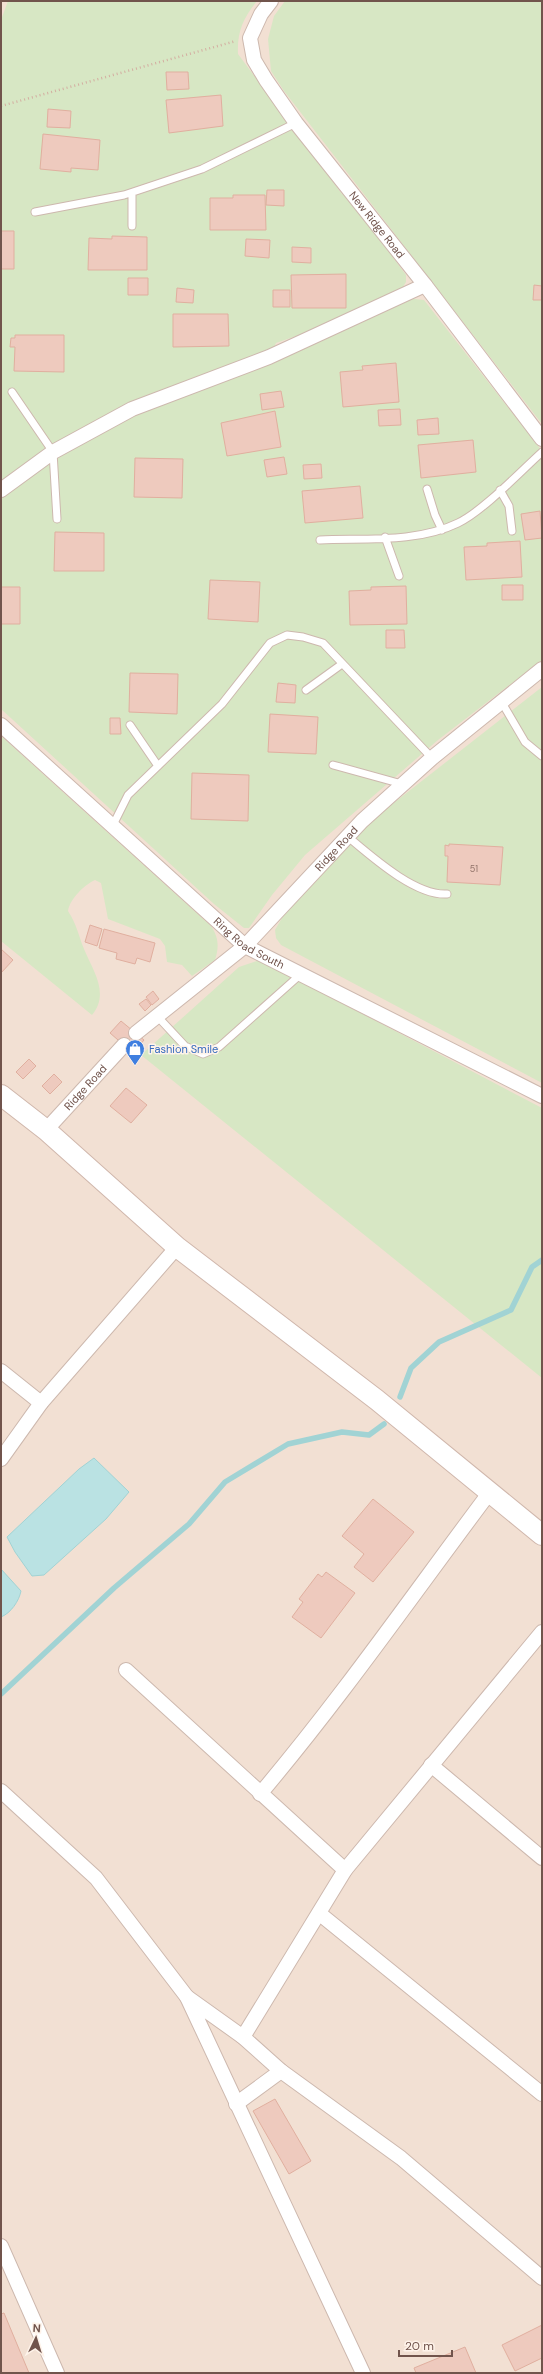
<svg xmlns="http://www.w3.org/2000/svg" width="543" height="2374" viewBox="0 0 543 2374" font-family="'DM Sans',sans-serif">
<rect width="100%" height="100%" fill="#fbefe4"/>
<path fill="#f2e0d3" d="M1 1H542V2373H1Z"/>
<path fill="#d7e7c4" d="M8 1H257C243 18 237 32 238 54L342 194 347 195 406 275V282L403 287 325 326 276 343 269 359 406 298 424 300 542 451V660L438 740 305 855 272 895 249 928H244L214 904 1 709V20Z
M285 1H542V424L284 91 271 71 268 39 274 16Z
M542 687V1083L281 945 276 938 275 930 286 911 363 827Z
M1 736 211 926C219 938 219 947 215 960L192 976 182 965 167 962 165 946 160 939 108 919 101 883 95 880C84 885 70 899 68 911 77 925 78 934 84 949 93 971 110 993 92 1015L1 941Z
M260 960 542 1108V1378L141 1055 239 967Z"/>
<path fill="#bae2e3" stroke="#a1d3d4" d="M94 1458 129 1492 106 1519 44 1575 32 1576 15 1552 7 1537 79 1469Z
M1 1569 21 1591C19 1601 11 1613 1 1617Z"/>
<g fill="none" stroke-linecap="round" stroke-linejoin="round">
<path stroke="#a1d3d4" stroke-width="5.5" d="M400 1397 411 1368 439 1342 511 1310 532 1267 542 1260
M1 1694 114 1588 189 1524 225 1482 288 1444 342 1432 369 1435 384 1424"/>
</g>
<path fill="#eecabe" stroke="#e0af9f" d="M166 72H188L189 89 167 90Z
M221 95 223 126 169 133 166 100Z
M48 109 71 111 70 128 47 127Z
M43 134 100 140 98 170 71 168V172L40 169Z
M267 190H284V206L266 205Z
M233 195H265L266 230H210V198H233Z
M1 231H14V269H1Z
M112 236 147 237V270H88L89 238 112 239Z
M246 239 270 240 269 258 245 256Z
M292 247 311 248V263L292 262Z
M346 274V308H292L291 275Z
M128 278H148V295H128Z
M534 285 542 286V300H533Z
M177 288 194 290 193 303 176 302Z
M273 290H290V307H273Z
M173 314H228L229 346 173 347Z
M15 335H64V372L14 371 15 347H10L11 338H15Z
M396 363 399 402 343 407 340 372 363 370 362 366Z
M281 391 284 407 262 410 260 394Z
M400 409 401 425 379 426 378 410Z
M275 411 281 447 227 456 221 423Z
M438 418 439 434 418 435 417 420Z
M473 440 476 472 421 478 418 445Z
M284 457 287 474 267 477 264 460Z
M135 458 183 459 182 498 134 497Z
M321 464 322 478 304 479 303 465Z
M360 486 363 518 305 523 302 491Z
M540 511 542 538 525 540 521 514Z
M55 532 104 533V571H54Z
M520 541 522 577 466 580 464 547 487 546V543Z
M210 580 260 582 258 622 208 619Z
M502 585H523V600H502Z
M406 586 407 624 350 625 349 591 371 590V587Z
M1 587H20V624H1Z
M386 630H404L405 648H386Z
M130 673 178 674 177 714 129 712Z
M278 683 296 685 295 703 276 702Z
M270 714 318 717 316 754 268 752Z
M110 718H120L121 734H110Z
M192 773 249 775 248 821 191 819Z
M449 844 503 847 500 885 447 882 448 856H445V845L449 846Z
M90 925 102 929 97 946 85 942Z
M104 929 155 943 150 962 137 958 135 964 116 959 117 953 99 948Z
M1 949 13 960 1 973Z
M153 991 159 999 152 1005 146 997Z
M146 999 151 1005 145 1011 139 1004Z
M121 1021 144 1040 133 1053 110 1033Z
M29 1059 36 1066 23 1079 16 1072Z
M54 1074 62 1082 50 1094 42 1086Z
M126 1088 147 1105 131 1123 110 1106Z
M373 1499 414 1532 373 1582 354 1567 364 1554 342 1536Z
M326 1572 355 1593 321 1638 292 1617 303 1602 299 1599 318 1574 322 1577Z
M275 2099 311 2161 289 2174 253 2111Z
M4 2313 29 2373H1V2314Z
M542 2325V2358L515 2371 502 2345Z
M465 2347 476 2373H416L414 2368Z"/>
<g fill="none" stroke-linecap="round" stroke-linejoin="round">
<defs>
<path id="lane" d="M132 193V226
M35 212 124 195 202 169 296 123
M12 392 53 452 57 519
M427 489 435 515 442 530
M500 490 509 506 512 531
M385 537 399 576
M320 540C365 538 417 543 458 523 483 511 520 472 542 452
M306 690 342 664
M501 701 525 742 542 756
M130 725 158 766
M333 765 402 784
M113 825 128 795 222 704 270 643 287 635 303 637 323 643 432 758
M347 836C371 856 415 896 447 894
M158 1017 185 1046 203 1054 219 1047 301 974"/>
<g id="street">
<path id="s1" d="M271 1 261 14 250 38 254 60 266 80 296 123 425 285 542 439"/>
<path d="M1 490 53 452 132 409 269 357 425 285"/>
<path id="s2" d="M1 725 245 946 542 1096"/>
<path id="s3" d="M136 1033 245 946 362 821 432 758 542 669"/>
<path id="s4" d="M46 1130 124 1045"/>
<path d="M1 1371 41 1403"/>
<path d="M1 1459 41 1403 177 1247"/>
<path d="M126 1670 345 1870"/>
<path d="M431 1765 542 1858"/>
<path d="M1 1791 96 1878 187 1997"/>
<path d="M260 1794C342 1697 414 1593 490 1492"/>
<path d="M320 1914 542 2094"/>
<path d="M243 2037 345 1870 542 1632"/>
<path d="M236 2104 281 2071"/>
<path d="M1 2246 57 2373"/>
<path d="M363 2373 187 1997 243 2037 281 2071 401 2158 542 2278"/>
</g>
<path id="secondary" d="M1 1095 46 1130 177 1247 377 1400 542 1535"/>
</defs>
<use href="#lane" stroke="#cdb8ae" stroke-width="9"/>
<use href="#street" stroke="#cdb8ae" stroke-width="16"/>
<use href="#secondary" stroke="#d0b7ac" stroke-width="22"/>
<path stroke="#d3aea1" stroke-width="2.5" stroke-dasharray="1 3" stroke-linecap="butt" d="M1 106 236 41"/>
<use href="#lane" stroke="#fff" stroke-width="7"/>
<use href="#street" stroke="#fff" stroke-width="14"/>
<use href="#secondary" stroke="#fff" stroke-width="20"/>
</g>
<defs>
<symbol id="shop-pin" viewBox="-11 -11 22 30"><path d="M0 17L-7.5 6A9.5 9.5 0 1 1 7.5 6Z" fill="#3f7fe0" stroke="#fef3ea"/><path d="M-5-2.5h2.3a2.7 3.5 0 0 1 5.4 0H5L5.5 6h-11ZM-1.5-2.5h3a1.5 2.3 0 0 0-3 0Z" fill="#fff"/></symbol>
</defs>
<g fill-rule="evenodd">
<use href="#shop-pin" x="124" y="1038" width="22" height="30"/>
</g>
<g text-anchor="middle" stroke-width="3" stroke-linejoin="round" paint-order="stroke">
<g font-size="9" fill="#907268">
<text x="474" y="872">51</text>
</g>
<g font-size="11" fill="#71544c" stroke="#fef3ea">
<text dy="4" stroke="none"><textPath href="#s1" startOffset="271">New Ridge Road</textPath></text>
<text dy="4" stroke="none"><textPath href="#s3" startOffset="273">Ridge Road</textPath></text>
<text dy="4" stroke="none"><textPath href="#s2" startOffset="331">Ring Road South</textPath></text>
<text dy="4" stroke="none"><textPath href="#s4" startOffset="58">Ridge Road</textPath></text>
</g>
<g font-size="11" fill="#366cbe" stroke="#fef3ea" text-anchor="start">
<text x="149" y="1053">Fashion Smile</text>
</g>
</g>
<rect width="543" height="2374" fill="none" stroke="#71544c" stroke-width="4"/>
<g transform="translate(36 2338) rotate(4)" stroke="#fef3ea" stroke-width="3" paint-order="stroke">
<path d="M0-3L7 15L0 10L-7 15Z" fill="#71544c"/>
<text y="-6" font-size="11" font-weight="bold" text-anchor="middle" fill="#71544c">N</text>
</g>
<path d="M399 2350v6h53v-6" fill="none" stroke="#71544c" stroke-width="2"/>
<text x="405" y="2350" font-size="12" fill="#71544c" stroke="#fef3ea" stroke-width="3" paint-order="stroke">20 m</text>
</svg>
